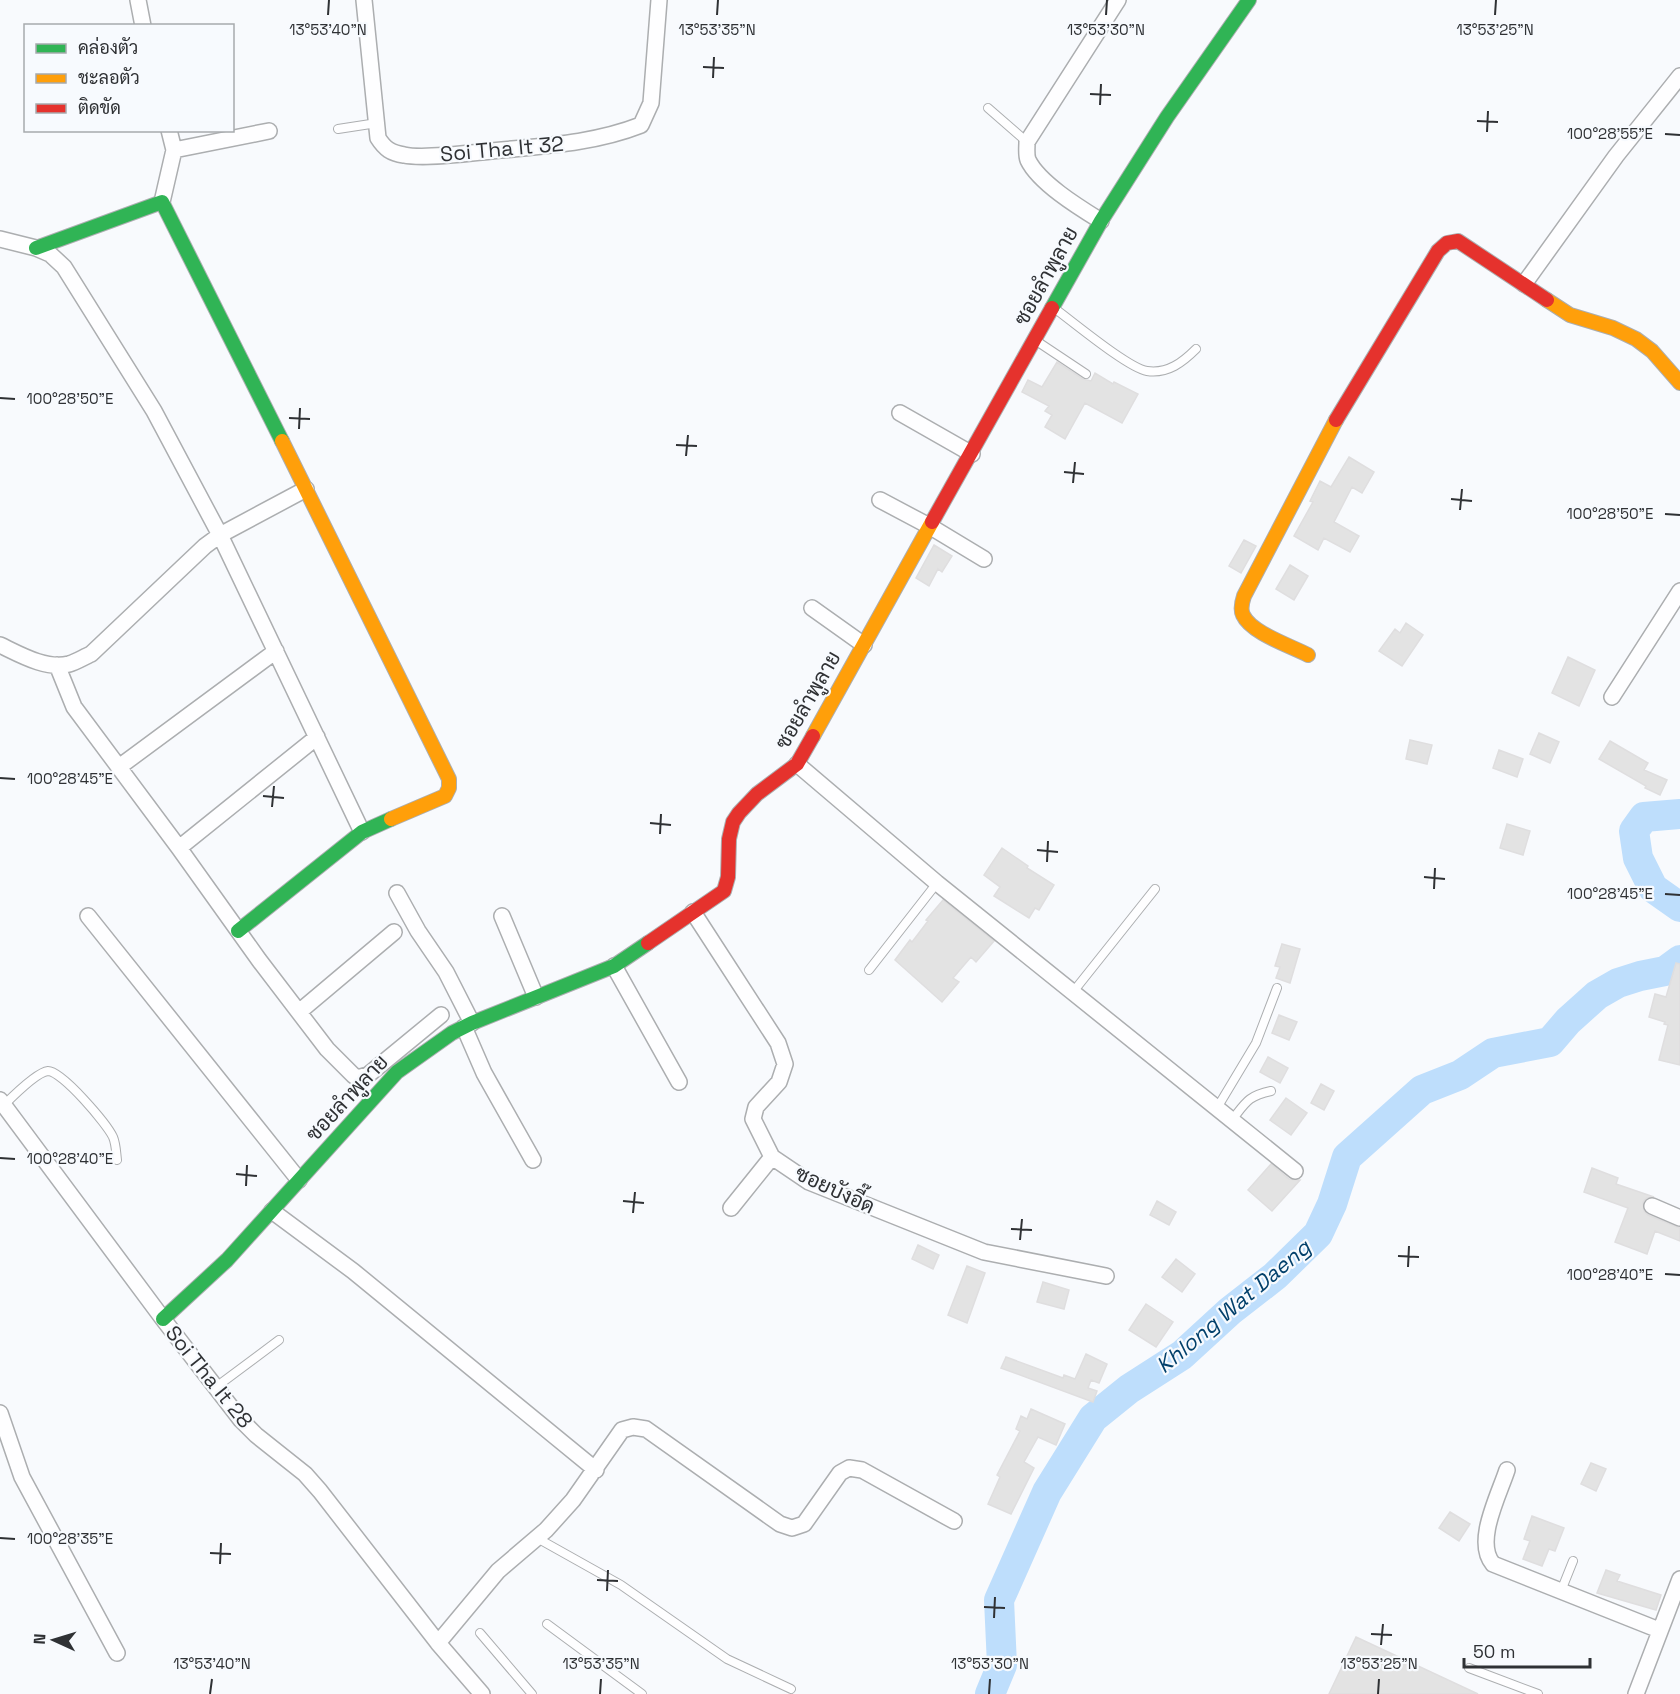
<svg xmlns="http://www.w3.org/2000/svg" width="1680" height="1694" viewBox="0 0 1680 1694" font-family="'Space Grotesk',Sarabun,sans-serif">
<rect width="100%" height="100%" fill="#f8fafd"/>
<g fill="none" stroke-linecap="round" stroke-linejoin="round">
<path stroke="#bedefc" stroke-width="30" d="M1680 814 1644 817 1634 831 1638 858 1653 888 1680 907
M990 1694 1002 1665 999 1600 1047 1492 1093 1418 1129 1389 1182 1355 1230 1311 1275 1276 1318 1234 1332 1204 1347 1157 1422 1090 1460 1075 1493 1053 1550 1042 1568 1021 1597 995 1618 983 1640 976 1665 971 1680 960"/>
</g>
<path fill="#e3e3e3" stroke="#dfdedf" stroke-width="1.5" d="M1057 362 1083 379 1091 381 1095 373 1113 384 1114 382 1138 394 1122 423 1085 403 1065 439 1045 427 1052 415 1045 411 1049 406 1022 392 1028 380 1042 387Z
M1349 457 1374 472 1362 493 1352 487 1334 522 1359 536 1350 552 1324 538 1318 550 1294 536 1313 502 1310 501 1320 481 1331 487Z
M1244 540 1256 546 1241 573 1229 566Z
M934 545 952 556 942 572 938 569 929 586 916 578Z
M1290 565 1308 576 1294 600 1276 589Z
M1406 623 1423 635 1402 666 1379 651 1395 629 1400 633Z
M1568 657 1595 670 1579 706 1552 693Z
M1539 733 1559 742 1550 763 1530 754Z
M1410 740 1432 745 1427 764 1406 759Z
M1610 741 1648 763 1644 770 1667 780 1660 795 1645 788 1646 786 1599 759Z
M1499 750 1523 759 1517 777 1493 768Z
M1507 824 1530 831 1523 855 1500 848Z
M1002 848 1028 866 1027 868 1054 885 1039 910 1035 908 1029 918 994 896 1000 887 984 875Z
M943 900 994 941 976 962 971 957 953 978 959 982 942 1002 895 960 910 940 912 942 928 921 926 920Z
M1282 944 1300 949 1290 983 1276 978 1280 967 1275 966Z
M1676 963 1680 964V1065L1659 1060 1668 1025 1664 1024 1665 1022 1649 1017 1655 994 1666 997Z
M1279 1015 1297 1022 1289 1040 1272 1033Z
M1268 1057 1288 1068 1280 1083 1260 1072Z
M1321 1084 1334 1091 1324 1110 1311 1103Z
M1286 1098 1307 1113 1291 1135 1270 1120Z
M1271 1164 1289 1179 1300 1180 1272 1211 1248 1190Z
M1592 1168 1618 1178 1616 1184 1654 1197 1647 1198 1643 1202 1644 1211 1648 1215 1680 1228V1241L1655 1231 1647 1254 1615 1242 1628 1208 1584 1192Z
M1157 1201 1176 1212 1169 1225 1150 1215Z
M918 1245 939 1255 933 1269 912 1259Z
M1176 1259 1195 1274 1182 1292 1162 1277Z
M967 1266 985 1273 967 1323 948 1315Z
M1043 1282 1069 1290 1064 1309 1037 1302Z
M1146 1304 1173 1322 1156 1347 1129 1330Z
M1086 1354 1107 1364 1099 1383 1091 1380 1088 1388 1097 1391 1093 1402 1001 1368 1006 1357 1063 1378 1064 1375 1075 1379Z
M1031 1409 1065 1424 1056 1445 1038 1437 1024 1462 1034 1468 1011 1514 988 1504 1000 1477 997 1475 1020 1431 1016 1429 1021 1416 1027 1419Z
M1591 1463 1606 1469 1596 1491 1581 1484Z
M1450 1512 1470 1524 1459 1541 1439 1528Z
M1532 1516 1564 1528 1555 1551 1549 1549 1542 1566 1523 1559 1530 1541 1524 1539Z
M1606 1570 1620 1575 1617 1581 1661 1595 1656 1610 1597 1593Z
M1356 1637 1478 1694H1329Z"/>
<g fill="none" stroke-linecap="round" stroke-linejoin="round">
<defs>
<path id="lane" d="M988 108 1027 142
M338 129 377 123
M1054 308C1072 321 1128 368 1147 371 1168 374 1183 362 1196 349
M1035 340 1086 374
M869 970 937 883
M1073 992 1155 889
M4 1105C13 1096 37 1072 48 1071 62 1071 107 1124 113 1137 116 1144 116 1152 117 1160
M1217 1108 1256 1043 1277 988
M1232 1120C1246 1102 1248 1096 1271 1091
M216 1387 279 1340
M537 1538 621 1585 727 1659 791 1689
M1561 1591 1573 1561
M547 1624 642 1694
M480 1633 532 1694
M1469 1668 1538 1694"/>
<path id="street" d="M138 0 143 26
M364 0 378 138C385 149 391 153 404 155 422 159 462 154 482 152 536 146 590 145 641 125L651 103 659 0
M174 150 269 131
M162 202 174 150 169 130
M1101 221C1080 208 1039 183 1028 160 1026 155 1027 148 1027 142L1118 0
M0 239 36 248 50 254 64 267 154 411 220 535 362 832
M1524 284 1616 156 1680 76
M900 413 972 454
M880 500 931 527 984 559
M812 608 864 645
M0 645C19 654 46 670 69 664 76 662 84 657 91 654L205 546 220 535 306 489
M57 665 74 707 179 848 259 960 327 1049 353 1075 357 1078 368 1075 441 1015
M1612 697 1680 591
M797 764 937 883 1295 1171
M119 767 276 651
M179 848 317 737
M397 893 418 931 446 972 472 1023
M693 912 778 1043 785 1064 779 1082 756 1107 753 1119 772 1157 809 1182 984 1252 1106 1276
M88 916 299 1180
M502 916 536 997
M614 966 679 1082
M299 1012 394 932
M464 1027 484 1073 533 1160
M0 1100 163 1319 241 1420 256 1435 305 1474 320 1491 438 1643 482 1694
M1652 1206 1680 1218
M731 1208 772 1157
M272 1211 353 1271 596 1470
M0 1413 22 1477 117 1653
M1507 1470C1499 1495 1474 1542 1493 1564L1659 1630
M438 1643 498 1571 546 1530 573 1500 622 1430 633 1427 646 1429 780 1524 792 1528 804 1524 840 1473 849 1468 862 1470 954 1521
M1636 1694 1680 1579"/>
<path id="fast" d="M36 248 162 202 282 441
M1052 308 1101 221 1167 117 1249 0
M238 931 362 832 391 819
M163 1319 227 1260 397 1072 452 1033 472 1023 614 966 648 943"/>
<path id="slow" d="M1547 300 1570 315 1613 328 1636 339 1652 351 1680 383
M282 441 449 779V788L445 796 391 819
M1308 655C1291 646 1251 633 1243 615 1240 609 1242 602 1244 596L1336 420
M813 736 932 522"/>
<path id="jam" d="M1336 420 1438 251 1447 243 1458 241 1547 300
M932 522 1052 308
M648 943 724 891 728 877 729 839 733 822 739 813 757 794 797 764 813 736"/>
</defs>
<use href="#lane" stroke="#acaeb0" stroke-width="10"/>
<use href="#street" stroke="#acaeb0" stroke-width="18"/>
<use href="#fast" stroke="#acaeb0" stroke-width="16"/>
<use href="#slow" stroke="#acaeb0" stroke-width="16"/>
<use href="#jam" stroke="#acaeb0" stroke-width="16"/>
<use href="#lane" stroke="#fefeff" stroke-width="8"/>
<use href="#street" stroke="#fefeff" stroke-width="15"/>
<use href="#fast" stroke="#30b455" stroke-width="14"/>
<use href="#slow" stroke="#ff9f0a" stroke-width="14"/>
<use href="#jam" stroke="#e5322d" stroke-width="14"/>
</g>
<path fill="none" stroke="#2f3134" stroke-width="2" d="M328 15 329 0M717 15 718 0M1106 15 1107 0M1495 15 1496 0M703 67 724 68M713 78 714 57M1090 94 1111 95M1100 105 1101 84M1477 121 1498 122M1487 132 1488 111M1665 134 1680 135M0 398 15 399M289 418 310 419M299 429 300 408M676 445 697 446M686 456 688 435M1064 472 1084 474M1073 483 1075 462M1451 499 1472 501M1460 510 1462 489M1665 514 1680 515M0 778 15 779M263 796 284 798M272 807 274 786M650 823 671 825M660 834 661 814M1037 850 1058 852M1047 862 1048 841M1424 877 1445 879M1434 889 1435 868M1665 894 1680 895M0 1158 15 1159M236 1174 257 1176M246 1186 247 1165M623 1201 644 1203M633 1213 635 1192M1011 1229 1032 1230M1020 1240 1022 1219M1398 1256 1419 1257M1408 1267 1409 1246M1665 1274 1680 1275M0 1538 15 1539M210 1553 231 1554M220 1564 221 1543M597 1580 618 1581M607 1591 608 1570M984 1607 1005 1608M994 1618 995 1597M1371 1634 1392 1635M1381 1645 1383 1624M210 1694 212 1679M600 1694 601 1679M989 1694 990 1679M1378 1694 1379 1679"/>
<g text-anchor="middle" stroke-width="4.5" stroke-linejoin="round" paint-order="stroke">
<g font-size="21" fill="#2f3134" stroke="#f7fafe">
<text transform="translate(502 149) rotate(-5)" y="7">Soi Tha It 32</text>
<text transform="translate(1046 276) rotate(-61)" y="7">ซอยลำพูลาย</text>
<text transform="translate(808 700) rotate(-60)" y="7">ซอยลำพูลาย</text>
<text transform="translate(347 1098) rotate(-47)" y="7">ซอยลำพูลาย</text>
<text transform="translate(835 1190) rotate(25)" y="7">ซอยบังอี๊ด</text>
<text transform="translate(209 1377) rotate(51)" y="7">Soi Tha It 28</text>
</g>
<g font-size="22" font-style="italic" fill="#02406b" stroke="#f7fafe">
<text transform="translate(1233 1306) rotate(-40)" y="8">Khlong Wat Daeng</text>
</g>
</g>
<g font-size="15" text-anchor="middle" fill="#2f3134" stroke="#f7fafe" stroke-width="4.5" stroke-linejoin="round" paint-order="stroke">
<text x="328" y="35">13°53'40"N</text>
<text x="717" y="35">13°53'35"N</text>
<text x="1106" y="35">13°53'30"N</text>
<text x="1495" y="35">13°53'25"N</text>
<text x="1610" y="139">100°28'55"E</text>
<text x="70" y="404">100°28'50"E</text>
<text x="1610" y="519">100°28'50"E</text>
<text x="70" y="784">100°28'45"E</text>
<text x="1610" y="899">100°28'45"E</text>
<text x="70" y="1164">100°28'40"E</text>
<text x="1610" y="1280">100°28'40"E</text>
<text x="70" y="1544">100°28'35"E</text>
<text x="212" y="1669">13°53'40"N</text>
<text x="601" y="1669">13°53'35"N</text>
<text x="990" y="1669">13°53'30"N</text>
<text x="1379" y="1669">13°53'25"N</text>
</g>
<rect x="24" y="24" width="210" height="108" fill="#f7fafe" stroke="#a7aaad" stroke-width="1.5"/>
<rect x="36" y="44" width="30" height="9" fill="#30b455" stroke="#a7aaad" stroke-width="1.5"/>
<text x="78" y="54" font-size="18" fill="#2f3134">คล่องตัว</text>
<rect x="36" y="74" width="30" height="9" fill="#ff9f0a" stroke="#a7aaad" stroke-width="1.5"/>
<text x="78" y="84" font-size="18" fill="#2f3134">ชะลอตัว</text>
<rect x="36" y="104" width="30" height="9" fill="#e5322d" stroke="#a7aaad" stroke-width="1.5"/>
<text x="78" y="114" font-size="18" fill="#2f3134">ติดขัด</text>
<g transform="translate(54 1640) rotate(274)" stroke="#f7fafe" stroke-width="4.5" paint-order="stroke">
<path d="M0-4.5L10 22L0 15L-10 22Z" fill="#2f3134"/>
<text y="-9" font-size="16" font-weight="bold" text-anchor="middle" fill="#2f3134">N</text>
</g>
<path d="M1464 1658v9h126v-9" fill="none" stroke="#2f3134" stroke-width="3"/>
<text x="1473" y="1658" font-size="18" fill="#2f3134" stroke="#f7fafe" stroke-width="4.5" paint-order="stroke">50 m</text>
</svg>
